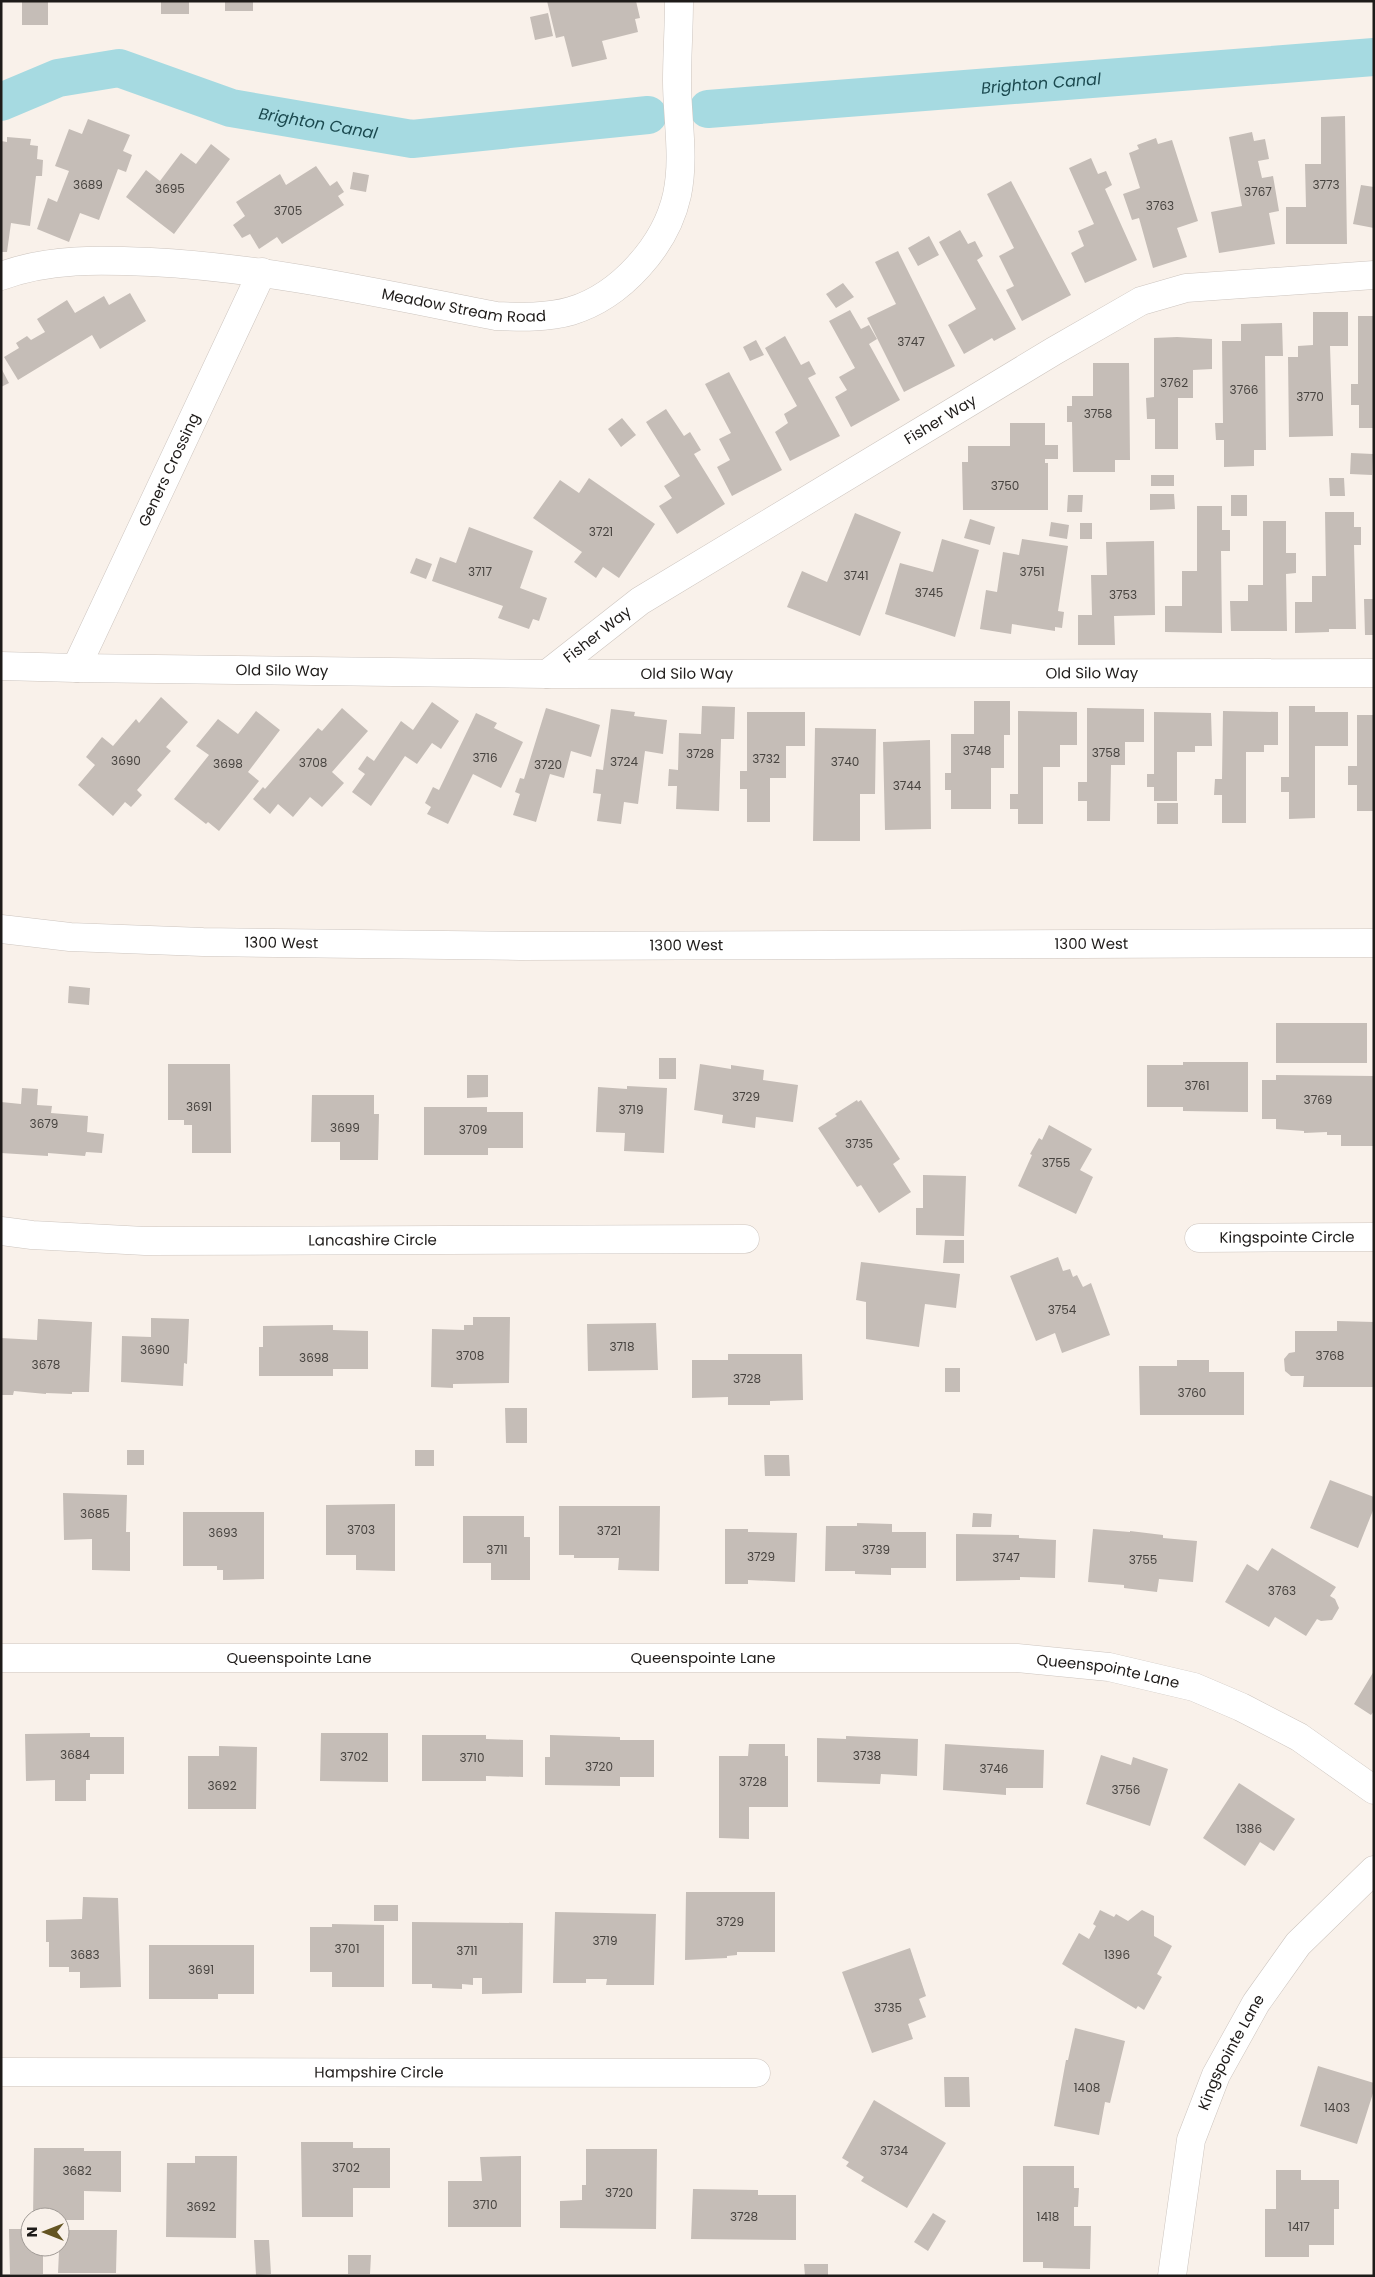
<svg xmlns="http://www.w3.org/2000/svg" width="1375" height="2277" viewBox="0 0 1375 2277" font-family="Poppins,sans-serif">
<rect width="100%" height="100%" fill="#f9f1ea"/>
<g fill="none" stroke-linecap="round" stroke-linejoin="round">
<g stroke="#a6dae1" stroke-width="38">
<path id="s1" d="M1 102 58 78 119 68 231 108 412 139 648 115"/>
<path id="s2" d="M708 109 1374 57"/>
</g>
</g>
<path fill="#c5bdb7" d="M22 1H48V25H22Z
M161 1H189V14H161Z
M225 1H253V11H225Z
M547 1H636L640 18 635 19 638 32 602 41 607 59 572 67 564 36 556 38Z
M548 13 553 36 535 40 530 17Z
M1345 116 1347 244H1286V207H1306L1305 164H1321V117Z
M88 119 130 135 123 151 132 155 126 172 118 169 99 220 80 213 69 242 37 229 48 198 57 202 69 171 55 166 69 129 82 134Z
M1252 132 1254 141 1265 139 1269 159 1258 161 1262 178 1273 176 1279 211 1269 213 1275 244 1219 253 1211 212 1242 206 1229 137Z
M7 137 31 139 30 145 38 146 37 159 43 160 42 176H36L30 226 11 223 7 252H1V141L7 142Z
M1156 138 1158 144 1172 140 1198 221 1177 228 1187 257 1153 268 1139 218 1132 220 1123 194 1140 188 1129 153 1139 149 1137 145Z
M211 144 230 159 174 234 126 197 146 170 160 181 181 153 196 164Z
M1091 158 1098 174 1106 171 1112 185 1105 189 1137 260 1085 283 1071 253 1084 246 1078 231 1094 224 1069 168Z
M316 166 330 186 337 181 344 192 338 196 344 205 282 244 277 237 259 249 250 234 242 238 233 225 245 216 236 202 280 174 286 185Z
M353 172 369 175 366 192 350 189Z
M1011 181 1071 295 1022 321 1006 290 1014 286 999 256 1014 248 987 194Z
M1361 185 1374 187V228L1353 224Z
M960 230 968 244 975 241 983 256 977 260 1016 329 994 341 992 338 964 354 948 325 976 309 939 242Z
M929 236 939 255 918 266 908 248Z
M898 251 955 366 904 392 867 318 896 304 875 262Z
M843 283 854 297 836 308 826 294Z
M130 293 146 321 100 349 92 335 18 380 4 357 19 348 16 343 27 336 31 340 45 332 37 319 67 300 75 313 104 296 109 305Z
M850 310 861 329 869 325 877 339 869 344 900 400 851 427 835 397 847 390 839 377 855 368 829 321Z
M1313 312H1348V346H1330L1333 436 1289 437 1288 357H1298V346L1313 345Z
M1358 316H1374V428H1359V405H1351V384H1358Z
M1282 323 1283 356H1265L1266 450H1254V466L1224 467V440H1216L1215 423H1223L1222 341H1241V324Z
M785 336 801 365 809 361 816 374 808 378 840 436 790 461 775 432 788 423 784 414 797 406 765 348Z
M1177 337 1212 339V369L1193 370V398H1178V449H1155V419H1147L1146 398 1154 397V338Z
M756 340 764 355 750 361 743 347Z
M1093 363H1129L1130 460H1115V472H1073L1072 422H1067V406H1072V396H1093Z
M1 368 9 383 1 387Z
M729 372 782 470 732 496 717 467 730 460 719 439 731 433 705 384Z
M666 409 684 436 690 432 701 450 694 454 725 504 677 534 659 506 672 498 664 486 680 476 646 422Z
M622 418 636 435 621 447 608 429Z
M1010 423H1045V445H1058V459H1045V463H1048V510H963L962 462H968V446H1010Z
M1351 453 1373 454 1372 475 1350 474Z
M1151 475H1174V486H1151Z
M589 478 655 524 619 578 603 567 596 578 574 562 582 552 533 518 560 480 579 493Z
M1329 478H1344L1345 496H1330Z
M1150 494H1174L1175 509 1150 510Z
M1068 495H1083L1082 512H1067Z
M1231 495H1247V516H1231Z
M1197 506H1222V530H1230V551H1221L1222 633 1165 632V606H1182V571H1197Z
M1325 512H1354V527H1361V545H1354L1356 629H1329V632L1295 633V602H1312V576H1326Z
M855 513 901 532 860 636 787 607 802 571 827 582Z
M970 519 995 527 990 545 964 538Z
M1263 521H1286V553H1296V573L1286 574 1287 631H1231L1230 601H1248V585H1263Z
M1051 522 1069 525 1067 539 1049 536Z
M1080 523H1092V539H1080Z
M469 527 533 551 520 588 547 598 539 621 533 619 529 629 498 618 503 606 432 581 440 557 456 563Z
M942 539 979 550 955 637 885 614 900 563 933 572Z
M1022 539 1068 546 1058 611 1064 612 1062 628 1055 627V631L1012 624 1011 634 980 629 986 590 997 592 1003 552 1019 555Z
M1154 541 1155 615 1114 616 1115 645H1078V615H1092L1091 575H1107L1106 542Z
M416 558 432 564 426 579 410 573Z
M1364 599H1374V635H1365Z
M161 697 188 722 166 747 171 751 137 790 142 795 131 807 125 802 113 816 78 785 95 765 86 757 102 737 113 746 136 719 139 723Z
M974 701H1010V735H1004V768H991V809H951V790H945V773H951V734H974Z
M432 702 459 721 441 749 432 743 417 764 405 756 371 806 352 792 365 774 358 769 367 756 374 761 401 721 413 730Z
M702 706 735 707 734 739H721L719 811 676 809 677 786H668L669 769 678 770 679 733 701 734Z
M1289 706H1315V712H1348V746H1315V818L1289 819V792H1281V777H1289Z
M342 708 368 731 332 772 344 783 322 807 310 797 293 817 278 804 270 814 253 799 263 787 265 789 318 728 322 731Z
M546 708 600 725 591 757 571 751 564 778 550 774 536 822 513 815 520 794 515 792 520 778 524 779Z
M1087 708 1144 709V742H1125V765H1111L1110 821H1087V801H1078V782H1087Z
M611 709 635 712 634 716 667 720 663 754 645 751 638 804 624 802 621 824 597 821 601 794 593 793 596 769 603 770Z
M256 711 280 730 248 772 259 781 219 831 208 822 206 824 174 799 209 755 196 746 218 719 238 734Z
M1018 711 1077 712V745H1060V767H1043V824H1018V809H1010V794H1018Z
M1223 711 1278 712V745H1264V752H1246V823H1222V795H1214L1215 779H1222Z
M747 712H805V746H786V778H770V822H747V789H740V771H747Z
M1154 712 1211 713 1212 746H1195V752H1177V801H1154V787H1147V774H1154Z
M476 713 497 723 494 728 523 742 501 788 473 774 448 824 427 814 431 807 425 803 433 787 439 790Z
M1357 715H1374V811H1357V785H1348V766H1357Z
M815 728 876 729 875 794H860V841H813Z
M930 740 931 829 885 830 883 742Z
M1157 803H1178V824H1157Z
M69 986 90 988 89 1005 68 1003Z
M1276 1023H1367V1063H1276Z
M659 1058H676V1079H659Z
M1183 1062H1248V1112L1183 1111V1107H1147V1065H1183Z
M168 1064H230L231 1153H192V1125H184V1120H168Z
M700 1064 731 1069V1065L764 1070 763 1080 798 1085 793 1122 756 1117 755 1128 722 1123 723 1115 694 1110Z
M467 1075H488V1097L467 1098Z
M1276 1075 1374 1076V1146H1341V1135H1327V1132L1304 1133V1131L1276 1129V1119H1262V1080H1276Z
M627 1086 667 1088 664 1153 624 1151 625 1133 596 1132 598 1087 627 1089Z
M22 1088 38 1089 37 1105 52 1106 51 1113 88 1116 87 1132 104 1134 102 1153 86 1152 85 1156 48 1153V1156L1 1153V1102L21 1104Z
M312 1095H374V1114H379L378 1160H340V1142H311Z
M857 1100 858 1102 861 1100 900 1159 893 1164 911 1192 879 1213 861 1185 857 1187 818 1128 837 1116 835 1114Z
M424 1107H487V1112H523V1148H488V1155H424Z
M1049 1125 1092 1149 1080 1170 1093 1177 1076 1214 1018 1186 1032 1155 1030 1154 1039 1138 1042 1140Z
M923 1175 966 1176 964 1236 916 1235V1208H923Z
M945 1240H964V1263H943Z
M1058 1257 1063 1271 1070 1269 1073 1277 1077 1275 1083 1287 1091 1283 1110 1335 1062 1353 1055 1333 1036 1341 1010 1276Z
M861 1262 960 1274 956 1308 925 1304 919 1347 866 1339V1302L856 1300Z
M473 1317H510L509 1383 453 1384V1388L431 1387 432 1329 464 1330V1325H473Z
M151 1318 189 1319 187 1364 184 1363 183 1386 121 1382 122 1336 151 1337Z
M38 1319 92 1322 89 1392H72V1394L46 1393V1394L14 1391 13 1395H1V1338L37 1340Z
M1337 1321 1374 1322V1387H1303L1304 1376H1291L1285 1371 1284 1359 1289 1353 1295 1352V1331H1337Z
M656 1323 658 1370 588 1371 587 1324Z
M333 1325V1330L368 1331V1369H333V1376H259V1347H263V1326Z
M728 1354H802L803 1400 770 1401V1405H728V1397L692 1398V1360H728Z
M1177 1360H1209V1372H1244V1415H1140L1139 1366H1177Z
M945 1368H960V1392H945Z
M505 1408H527V1443H506Z
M127 1450H144V1465H127Z
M415 1450H434V1466H415Z
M764 1455H789L790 1476H765Z
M1330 1480 1374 1497V1508L1358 1548 1310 1528Z
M63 1493 127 1495 126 1532H130V1571L92 1570V1539L64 1540Z
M395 1504V1571L356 1570V1555H326V1505Z
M559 1506H660L659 1571 618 1570 619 1558H574V1555H559Z
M183 1512H264V1579L223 1580V1570H217V1566H183Z
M973 1513 992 1514 991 1527H972Z
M463 1516H524V1537H530V1580H491V1563H463Z
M857 1523 892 1524V1532H926V1568H891V1575L855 1574V1571H825L826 1526H857Z
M725 1529H748V1532L797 1533 795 1582 748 1580V1584H725Z
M1093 1529 1130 1532V1531L1163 1535V1538L1197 1541 1193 1582 1159 1579 1157 1592 1124 1588V1585L1088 1582Z
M956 1534 1019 1535V1538L1056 1540 1055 1578 1020 1577V1580L956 1581Z
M1272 1548 1336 1587 1330 1596 1335 1599 1339 1608 1332 1620 1321 1621 1317 1619 1306 1636 1275 1617 1269 1627 1225 1602 1247 1564 1258 1571Z
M1374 1671V1711L1371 1715 1354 1704Z
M90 1733V1737H124V1774H90V1780H86V1801H55V1780L26 1781 25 1734Z
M321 1733H388V1782L320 1781Z
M422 1735H486V1739L523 1740V1777L486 1776V1781H422Z
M550 1735 620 1737V1740H654V1777H620V1786L545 1785V1757H550Z
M846 1736 918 1739 917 1776 881 1774 880 1784 817 1782V1738L846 1739Z
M749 1744H785V1756H788V1807H749V1839L719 1838V1756H748Z
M945 1744 1044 1750 1043 1788H1006V1795L943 1790Z
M219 1746 257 1747 256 1809H188V1756H219Z
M1101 1755 1131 1765 1133 1757 1168 1769 1150 1826 1086 1804Z
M1239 1783 1295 1819 1274 1851 1260 1842 1245 1866 1203 1838Z
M686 1892H775V1952H737V1955L727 1956V1958L685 1960Z
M83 1897 118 1898 121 1987 80 1988V1972H69V1967H49V1942H46V1920L82 1919Z
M374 1905H398V1921H374Z
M1100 1910 1114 1917 1116 1914 1128 1921 1142 1910 1154 1916V1936L1172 1946 1157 1974 1162 1977 1144 2010 1138 2006 1136 2009 1062 1964 1079 1933 1089 1939 1096 1926 1093 1924Z
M555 1912 656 1914 654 1985H606L607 1979H586V1983H553Z
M412 1922 523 1923 522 1993 482 1994V1978H473V1985L462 1984V1989L432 1988V1984H412Z
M332 1924 384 1925V1987H332V1972H310V1927H332Z
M149 1945H254V1994H218V1999H149Z
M910 1948 926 1996 919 1999 926 2017 908 2024 913 2039 872 2053 842 1972Z
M1075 2028 1125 2041 1110 2103 1105 2102 1099 2135 1054 2126 1066 2060H1068Z
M1318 2066 1374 2083V2090L1357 2144 1300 2126Z
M944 2077H969L970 2107H945Z
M874 2100 946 2143 907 2208 861 2181 864 2177 846 2166 849 2162 842 2158Z
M301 2142H353V2148H390V2188H353V2217H302Z
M34 2148H84V2151H121V2192L84 2191V2220H60V2217H33Z
M586 2149H657L656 2229 560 2228V2201L582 2200V2185H586Z
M195 2156H237L236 2238 166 2237 167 2163H195Z
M521 2156V2227H448V2181H482L480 2157Z
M1023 2166H1074V2188H1079L1078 2207H1074V2226H1091L1090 2269 1043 2268V2262H1023Z
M1276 2170H1301V2180H1339V2209H1334V2245H1309V2257H1265V2209H1276Z
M693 2189 758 2190V2195H796V2240L691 2239Z
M933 2213 946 2221 928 2251 914 2242Z
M9 2229H30V2247H43V2274H10Z
M60 2230H117L116 2273H58Z
M254 2240H269L271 2274 256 2275Z
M348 2255H371L370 2274H348Z
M804 2264H828V2276H805Z"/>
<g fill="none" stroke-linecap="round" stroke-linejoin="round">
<defs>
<g id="minor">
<path id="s3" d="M1 276C50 258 100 260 151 262 268 268 382 294 496 316 521 317 547 318 571 311 621 296 666 245 677 195 685 157 677 119 677 81 677 54 679 28 679 1"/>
<path id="s4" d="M1 666 76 668 547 674 1374 673"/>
<path id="s5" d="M76 668 262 272"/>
<path id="s6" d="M547 674 640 601 1054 351 1141 301 1186 288 1374 275"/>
<path id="s7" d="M1 929 70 937 203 942 520 946 1374 943"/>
<path id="s8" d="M1 1231 32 1235 145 1241 745 1239"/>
<path id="s9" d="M1199 1238 1374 1237"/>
<path id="s10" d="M1 1658H1017L1109 1667 1194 1687 1241 1707 1299 1737 1374 1790"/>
<path id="s11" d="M1 2072 756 2073"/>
<path id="s12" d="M1172 2276 1191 2140 1216 2075 1256 2003 1298 1944 1374 1870"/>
</g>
</defs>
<use href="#minor" stroke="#cdc5bf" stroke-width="29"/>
<use href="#minor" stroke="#fff" stroke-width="28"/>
</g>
<g text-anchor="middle" stroke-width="5" stroke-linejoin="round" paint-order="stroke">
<g font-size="12" fill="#484440">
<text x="88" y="189">3689</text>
<text x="1326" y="189">3773</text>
<text x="170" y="193">3695</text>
<text x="1258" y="196">3767</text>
<text x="1160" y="210">3763</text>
<text x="288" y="215">3705</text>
<text x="911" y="346">3747</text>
<text x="1174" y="387">3762</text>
<text x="1244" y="394">3766</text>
<text x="1310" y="401">3770</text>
<text x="1098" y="418">3758</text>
<text x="1005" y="490">3750</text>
<text x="601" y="536">3721</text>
<text x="480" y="576">3717</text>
<text x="1032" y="576">3751</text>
<text x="856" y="580">3741</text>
<text x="929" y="597">3745</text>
<text x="1123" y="599">3753</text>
<text x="977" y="755">3748</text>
<text x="1106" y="757">3758</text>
<text x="700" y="758">3728</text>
<text x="485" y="762">3716</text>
<text x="766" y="763">3732</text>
<text x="126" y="765">3690</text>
<text x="624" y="766">3724</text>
<text x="845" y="766">3740</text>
<text x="313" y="767">3708</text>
<text x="228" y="768">3698</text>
<text x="548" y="769">3720</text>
<text x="907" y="790">3744</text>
<text x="1197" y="1090">3761</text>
<text x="746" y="1101">3729</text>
<text x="1318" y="1104">3769</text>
<text x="199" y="1111">3691</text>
<text x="631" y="1114">3719</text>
<text x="44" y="1128">3679</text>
<text x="345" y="1132">3699</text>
<text x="473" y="1134">3709</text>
<text x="859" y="1148">3735</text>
<text x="1056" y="1167">3755</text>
<text x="1062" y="1314">3754</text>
<text x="622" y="1351">3718</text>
<text x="155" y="1354">3690</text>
<text x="470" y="1360">3708</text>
<text x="1330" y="1360">3768</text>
<text x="314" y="1362">3698</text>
<text x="46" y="1369">3678</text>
<text x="747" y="1383">3728</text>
<text x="1192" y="1397">3760</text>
<text x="95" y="1518">3685</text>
<text x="361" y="1534">3703</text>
<text x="609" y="1535">3721</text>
<text x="223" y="1537">3693</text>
<text x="497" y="1554">3711</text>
<text x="876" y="1554">3739</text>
<text x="761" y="1561">3729</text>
<text x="1006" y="1562">3747</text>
<text x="1143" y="1564">3755</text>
<text x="1282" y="1595">3763</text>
<text x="75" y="1759">3684</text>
<text x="867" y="1760">3738</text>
<text x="354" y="1761">3702</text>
<text x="472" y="1762">3710</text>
<text x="599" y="1771">3720</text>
<text x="994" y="1773">3746</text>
<text x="753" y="1786">3728</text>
<text x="222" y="1790">3692</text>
<text x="1126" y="1794">3756</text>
<text x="1249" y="1833">1386</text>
<text x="730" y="1926">3729</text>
<text x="605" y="1945">3719</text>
<text x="347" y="1953">3701</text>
<text x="467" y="1955">3711</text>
<text x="85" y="1959">3683</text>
<text x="1117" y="1959">1396</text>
<text x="201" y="1974">3691</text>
<text x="888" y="2012">3735</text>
<text x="1087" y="2092">1408</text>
<text x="1337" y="2112">1403</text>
<text x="894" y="2155">3734</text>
<text x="346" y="2172">3702</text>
<text x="77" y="2175">3682</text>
<text x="619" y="2197">3720</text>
<text x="485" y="2209">3710</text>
<text x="201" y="2211">3692</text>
<text x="744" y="2221">3728</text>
<text x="1048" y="2221">1418</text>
<text x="1299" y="2231">1417</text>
</g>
<g font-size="15" fill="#1e1b19" stroke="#f9f1ea">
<text dy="5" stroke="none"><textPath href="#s3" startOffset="468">Meadow Stream Road</textPath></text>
<text dy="5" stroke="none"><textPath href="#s6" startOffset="469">Fisher Way</textPath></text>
<text dy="5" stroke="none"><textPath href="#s5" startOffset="219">Geners Crossing</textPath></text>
<text dy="5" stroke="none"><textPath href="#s6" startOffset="64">Fisher Way</textPath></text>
<text dy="5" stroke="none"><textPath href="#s4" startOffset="281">Old Silo Way</textPath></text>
<text dy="5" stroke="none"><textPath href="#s4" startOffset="686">Old Silo Way</textPath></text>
<text dy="5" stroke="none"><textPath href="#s4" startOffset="1091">Old Silo Way</textPath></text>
<text dy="5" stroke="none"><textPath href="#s7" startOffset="281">1300 West</textPath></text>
<text dy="5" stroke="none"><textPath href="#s7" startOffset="1091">1300 West</textPath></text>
<text dy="5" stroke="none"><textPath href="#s7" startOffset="686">1300 West</textPath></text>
<text dy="5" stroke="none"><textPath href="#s9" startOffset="88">Kingspointe Circle</textPath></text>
<text dy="5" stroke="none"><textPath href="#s8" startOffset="372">Lancashire Circle</textPath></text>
<text dy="5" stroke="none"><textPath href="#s10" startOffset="702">Queenspointe Lane</textPath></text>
<text dy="5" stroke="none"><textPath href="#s10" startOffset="298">Queenspointe Lane</textPath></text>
<text dy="5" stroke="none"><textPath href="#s10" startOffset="1108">Queenspointe Lane</textPath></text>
<text dy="5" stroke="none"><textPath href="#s12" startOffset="234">Kingspointe Lane</textPath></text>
<text dy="5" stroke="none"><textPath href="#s11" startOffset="378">Hampshire Circle</textPath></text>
</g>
<g font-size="16" font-style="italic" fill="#1b494f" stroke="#f9f1ea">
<text dy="6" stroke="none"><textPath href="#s2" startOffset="334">Brighton Canal</textPath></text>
<text dy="6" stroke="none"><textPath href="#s1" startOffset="331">Brighton Canal</textPath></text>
</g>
</g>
<rect width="1375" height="2277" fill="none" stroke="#1e1b19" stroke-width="5"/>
<g transform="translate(45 2232) rotate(270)"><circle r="24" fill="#f9f1ea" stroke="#a19b96"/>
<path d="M0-4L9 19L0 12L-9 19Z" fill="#645421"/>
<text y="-8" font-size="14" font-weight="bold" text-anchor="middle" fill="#1e1b19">N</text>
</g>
</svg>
